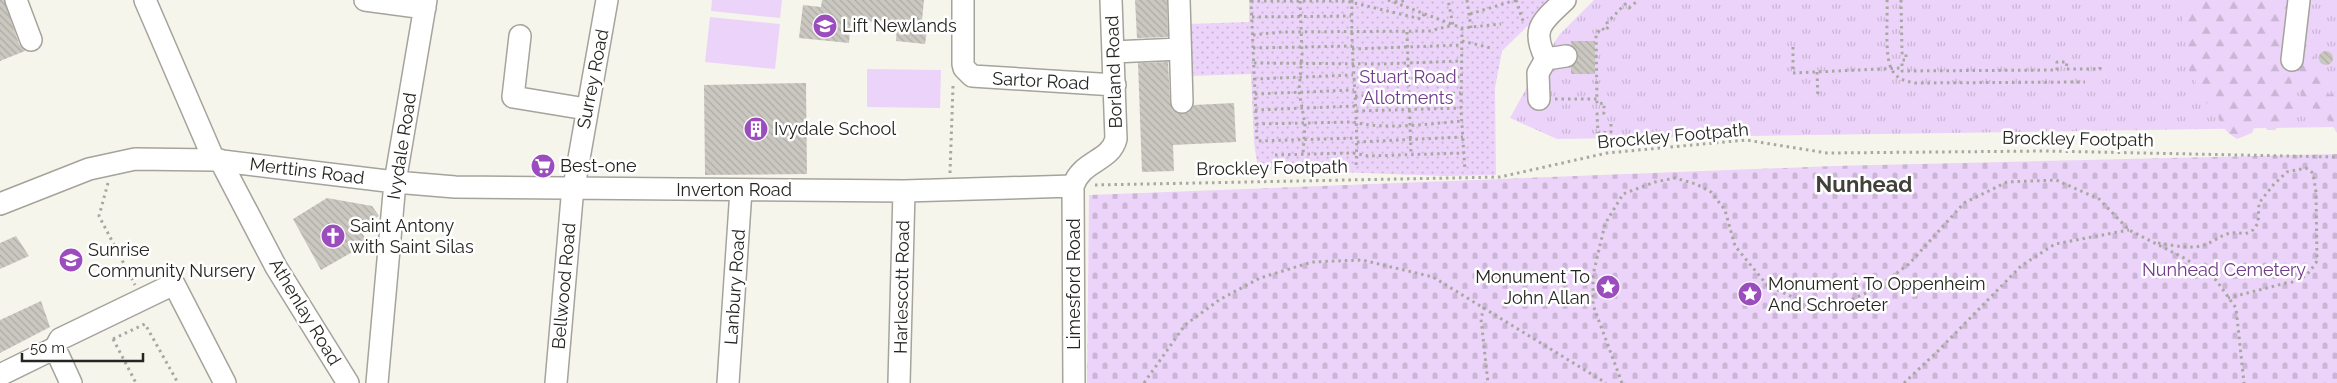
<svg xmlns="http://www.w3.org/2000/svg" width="2337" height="383" viewBox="0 0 2337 383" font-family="Raleway,sans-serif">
<defs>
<pattern id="grass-tufts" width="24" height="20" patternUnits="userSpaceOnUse" patternTransform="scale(1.25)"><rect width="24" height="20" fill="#ecd3f9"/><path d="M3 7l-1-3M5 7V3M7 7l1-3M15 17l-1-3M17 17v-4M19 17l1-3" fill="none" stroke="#cab5d5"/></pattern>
<pattern id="forest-firs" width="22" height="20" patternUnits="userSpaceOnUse" patternTransform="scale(1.25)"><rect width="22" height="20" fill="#ecd3f9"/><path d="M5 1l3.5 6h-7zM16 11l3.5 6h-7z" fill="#cab5d5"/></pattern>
<pattern id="cemetery-stones" width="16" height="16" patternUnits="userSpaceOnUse" patternTransform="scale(1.25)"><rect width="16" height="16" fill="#ecd3f9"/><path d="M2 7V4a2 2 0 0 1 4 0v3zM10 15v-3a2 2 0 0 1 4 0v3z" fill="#cab5d5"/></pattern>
<pattern id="garden-dots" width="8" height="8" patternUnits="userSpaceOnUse" patternTransform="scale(1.25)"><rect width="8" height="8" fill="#ecd3f9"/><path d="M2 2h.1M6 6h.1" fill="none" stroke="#cab5d5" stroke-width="1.8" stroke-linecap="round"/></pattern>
<pattern id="building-back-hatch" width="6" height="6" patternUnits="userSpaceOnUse" patternTransform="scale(1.25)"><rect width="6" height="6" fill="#cac8c0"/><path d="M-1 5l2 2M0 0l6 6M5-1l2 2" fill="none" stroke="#adaca5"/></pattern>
</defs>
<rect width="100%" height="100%" fill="#f6f5ec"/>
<path fill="url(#grass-tufts)" d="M1594 0H2337V127L1557 139 1510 118 1537 69 1560 34Z"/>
<path fill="url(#forest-firs)" d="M2183 0H2292L2287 69 2292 82 2289 90 2298 109 2293 112 2275 130H2267L2263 121H2257L2252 133 2237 139C2224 131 2215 121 2218 104H2208L2199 97 2195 78 2190 76 2183 22Z
M2305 29 2312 34C2311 49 2319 83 2328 95L2337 92V133C2328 118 2324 107 2305 107L2301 97 2302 85 2298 61Z"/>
<path fill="url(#cemetery-stones)" d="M2337 154V383H1087L1089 195 1834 166Z"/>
<path fill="url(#garden-dots)" d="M1249 0H1554L1502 51 1495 88 1496 175 1445 176 1258 169 1254 143 1251 74 1189 76 1188 24 1249 22Z"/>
<path fill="#ecd3f9" d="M712 0H782L780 18 711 11Z
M710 17 780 24 775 69 705 62Z
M867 69 941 70 940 108 867 107Z"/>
<path fill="url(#building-back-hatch)" d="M0 0H4L19 44 25 51 0 61Z
M822 0H924L921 30 927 31 925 44 896 41 897 25 851 19 849 43 799 38 803 5 821 7Z
M1135 0H1167L1168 37 1137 38Z
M1571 41H1595V74H1571V67L1577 61 1578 55 1571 45Z
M2319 58a7 7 0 1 1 14 0a7 7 0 1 1-14 0Z
M1168 62 1170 102 1172 109 1177 113 1183 114 1189 112 1194 105 1234 103 1236 142 1173 145 1174 171 1142 172 1138 63Z
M806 83 807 174 705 175 704 85Z
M327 198 372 206 379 216 359 228 368 243 321 270 293 219Z
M16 236 29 256 0 269V243Z
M41 301 50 327 0 353V320Z"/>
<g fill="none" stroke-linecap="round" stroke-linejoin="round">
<defs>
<path id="minor" d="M16 0 31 40
M145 0 214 160
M365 0 425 8
M963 0V64L964 68 972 76 1115 85
M1179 0 1182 102
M520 36 513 97 586 109
M1113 52 1180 49
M1546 59C1530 28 1543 21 1565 0
M2292 60 2299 0
M1539 99 1538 73 1546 59 1566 56
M220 160 276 267 348 383
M0 204 89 169 135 159 214 160 395 182 455 187 904 191 1073 186
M0 375 55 348
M71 383 55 348 60 339 174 284 225 383
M377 383 395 182 426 0
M556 383 572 198 607 0
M728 383 741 190
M899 383 904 191
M1074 383 1073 186C1082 160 1110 162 1116 139L1111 0"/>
</defs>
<use href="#minor" stroke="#a5a39b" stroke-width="24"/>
<path stroke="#a8a8a1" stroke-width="3" stroke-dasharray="2.5 4" stroke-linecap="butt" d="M1251 0 1257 141 1357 138
M1352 0C1350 55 1359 111 1356 166
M1388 0 1462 28 1501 24
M1467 0 1471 28
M1516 0 1523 21
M1887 0C1888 17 1884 57 1892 70 1897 79 1905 81 1915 83L2085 82
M1901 0 1902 53H1906V60H1902V71L2057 70V62H2067L2066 69H2100V65
M1251 1H1346L1421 19 1425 13
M1300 1 1302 54 1299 91 1305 124 1303 155
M1395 2 1407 0
M1470 14 1516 0
M1252 17 1351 16
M1462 28 1461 110 1465 171
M1407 32 1411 155
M1253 35 1281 32 1430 31 1453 25 1448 0
M1462 41 1491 48
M1793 47V73L1902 68
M1253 48 1352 46
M1352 49 1462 45
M1254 63 1381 64 1461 61
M1817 72 1818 98
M1254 79 1353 75
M1353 80 1461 77
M1255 94 1354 90
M1355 96 1461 93
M1555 99H1597
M1255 110 1356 106
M1356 111 1461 108
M1256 124 1353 122C1385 130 1429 124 1462 121
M1611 124V132L1598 133 1597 114 1604 113V103L1597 104 1596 34 1602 28 1605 31 1609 26 1607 23 1625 4 1629 8 1636 2 1634 0
M1357 142 1463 137
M1275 155 1353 153 1368 156 1464 153
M950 173 953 86 955 85
M108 183 99 216 135 285
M1095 185 1500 177 1607 153 1746 140 1827 153 2046 151 2337 157
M2158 243C2172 245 2187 249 2201 246 2219 241 2223 229 2245 234L2253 230 2258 223 2259 203 2274 184 2287 172 2306 168 2313 173 2316 192 2317 261C2309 274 2301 282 2286 283L2228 298
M1484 307 1481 319 1488 383
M113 339 145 324 178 383
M113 339 136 383
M1144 383 1185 325 1219 300 1260 278 1312 262 1362 260 1433 277 1606 383
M1622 383 1593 305V275L1605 224 1623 194 1655 182 1675 178 1696 184 1711 192 1725 210 1735 246 1767 285 1805 303 1848 301 1875 289 1909 264 1964 203 2007 182 2056 180 2099 199 2129 230 2186 259 2216 280 2236 308 2244 383
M1904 383 1938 351 2021 266 2055 244 2129 230"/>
<use href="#minor" stroke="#fff" stroke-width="21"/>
</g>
<defs>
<symbol id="school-disc" viewBox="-11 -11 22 22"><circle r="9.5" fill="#9b4dbe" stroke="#fff"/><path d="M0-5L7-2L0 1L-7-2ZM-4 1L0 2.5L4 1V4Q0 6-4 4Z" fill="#fff"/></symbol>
<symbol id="building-disc" viewBox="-11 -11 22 22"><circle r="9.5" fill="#9b4dbe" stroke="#fff"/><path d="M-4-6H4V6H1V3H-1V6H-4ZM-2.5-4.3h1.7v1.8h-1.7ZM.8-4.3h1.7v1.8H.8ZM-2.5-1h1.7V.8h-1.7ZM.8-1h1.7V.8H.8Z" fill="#fff"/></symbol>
<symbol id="supermarket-disc" viewBox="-11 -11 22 22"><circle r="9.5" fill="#9b4dbe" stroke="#fff"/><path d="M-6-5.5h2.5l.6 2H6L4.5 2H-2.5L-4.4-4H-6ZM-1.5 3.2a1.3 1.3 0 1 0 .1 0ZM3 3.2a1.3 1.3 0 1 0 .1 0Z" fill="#fff"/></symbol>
<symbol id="church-disc" viewBox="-11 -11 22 22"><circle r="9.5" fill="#9b4dbe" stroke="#fff"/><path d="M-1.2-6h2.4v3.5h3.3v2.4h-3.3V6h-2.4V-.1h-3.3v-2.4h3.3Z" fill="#fff"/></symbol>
<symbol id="sight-disc" viewBox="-11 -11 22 22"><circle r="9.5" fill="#9b4dbe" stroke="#fff"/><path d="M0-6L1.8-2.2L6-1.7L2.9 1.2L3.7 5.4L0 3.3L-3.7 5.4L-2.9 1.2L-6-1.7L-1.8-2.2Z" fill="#fff"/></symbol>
</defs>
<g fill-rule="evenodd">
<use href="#school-disc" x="811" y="12" width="28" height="28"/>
<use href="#building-disc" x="742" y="115" width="28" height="28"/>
<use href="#supermarket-disc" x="529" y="152" width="28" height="28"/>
<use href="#church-disc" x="319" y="222" width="28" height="28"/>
<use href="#school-disc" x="57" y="246" width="28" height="28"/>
<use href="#sight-disc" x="1594" y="273" width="28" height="28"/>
<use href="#sight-disc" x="1736" y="280" width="28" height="28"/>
</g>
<g text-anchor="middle" stroke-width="5" stroke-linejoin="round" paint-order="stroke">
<g font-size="18" fill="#252521" stroke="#fff" text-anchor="start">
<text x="842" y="32">Lift Newlands</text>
<text x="774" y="135">Ivydale School</text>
<text x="560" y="172">Best-one</text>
<text x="350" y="232">Saint Antony<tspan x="350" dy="21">with Saint Silas</tspan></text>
<text x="88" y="256">Sunrise<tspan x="88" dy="21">Community Nursery</tspan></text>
<text x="1590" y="283" text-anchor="end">Monument To<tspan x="1590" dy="21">John Allan</tspan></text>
<text x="1768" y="290">Monument To Oppenheim<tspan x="1768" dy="21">And Schroeter</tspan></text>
</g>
<g font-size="18" fill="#252521" stroke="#fff">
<text transform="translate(1114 72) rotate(-92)" y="6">Borland Road</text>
<text transform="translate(593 79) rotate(-79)" y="6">Surrey Road</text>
<text transform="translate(1041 81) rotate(3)" y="6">Sartor Road</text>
<text transform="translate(1673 136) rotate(-5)" y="6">Brockley Footpath</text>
<text transform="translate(2078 139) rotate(1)" y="6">Brockley Footpath</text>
<text transform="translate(402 146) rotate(-81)" y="6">Ivydale Road</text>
<text transform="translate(1272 168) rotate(-1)" y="6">Brockley Footpath</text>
<text transform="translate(307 171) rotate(7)" y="6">Merttins Road</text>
<text x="734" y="196">Inverton Road</text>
<text transform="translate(1074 284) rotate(-90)" y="6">Limesford Road</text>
<text transform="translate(564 286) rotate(-85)" y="6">Bellwood Road</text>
<text transform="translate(735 287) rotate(-86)" y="6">Lanbury Road</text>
<text transform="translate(902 287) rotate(-89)" y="6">Harlescott Road</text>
<text transform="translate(305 312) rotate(59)" y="6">Athenlay Road</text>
</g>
<g font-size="18" fill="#713a8a" stroke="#fff">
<text x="1408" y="83">Stuart Road<tspan x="1408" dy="21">Allotments</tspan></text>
<text x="2224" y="276">Nunhead Cemetery</text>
</g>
<g font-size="22" font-weight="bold" fill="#414039" stroke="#fff">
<text x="1864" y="192">Nunhead</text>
</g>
</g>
<path d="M22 353v8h121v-8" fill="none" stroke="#252521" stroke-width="2.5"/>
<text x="30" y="353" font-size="15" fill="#252521" stroke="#ffffff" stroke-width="4" paint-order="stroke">50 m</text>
</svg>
